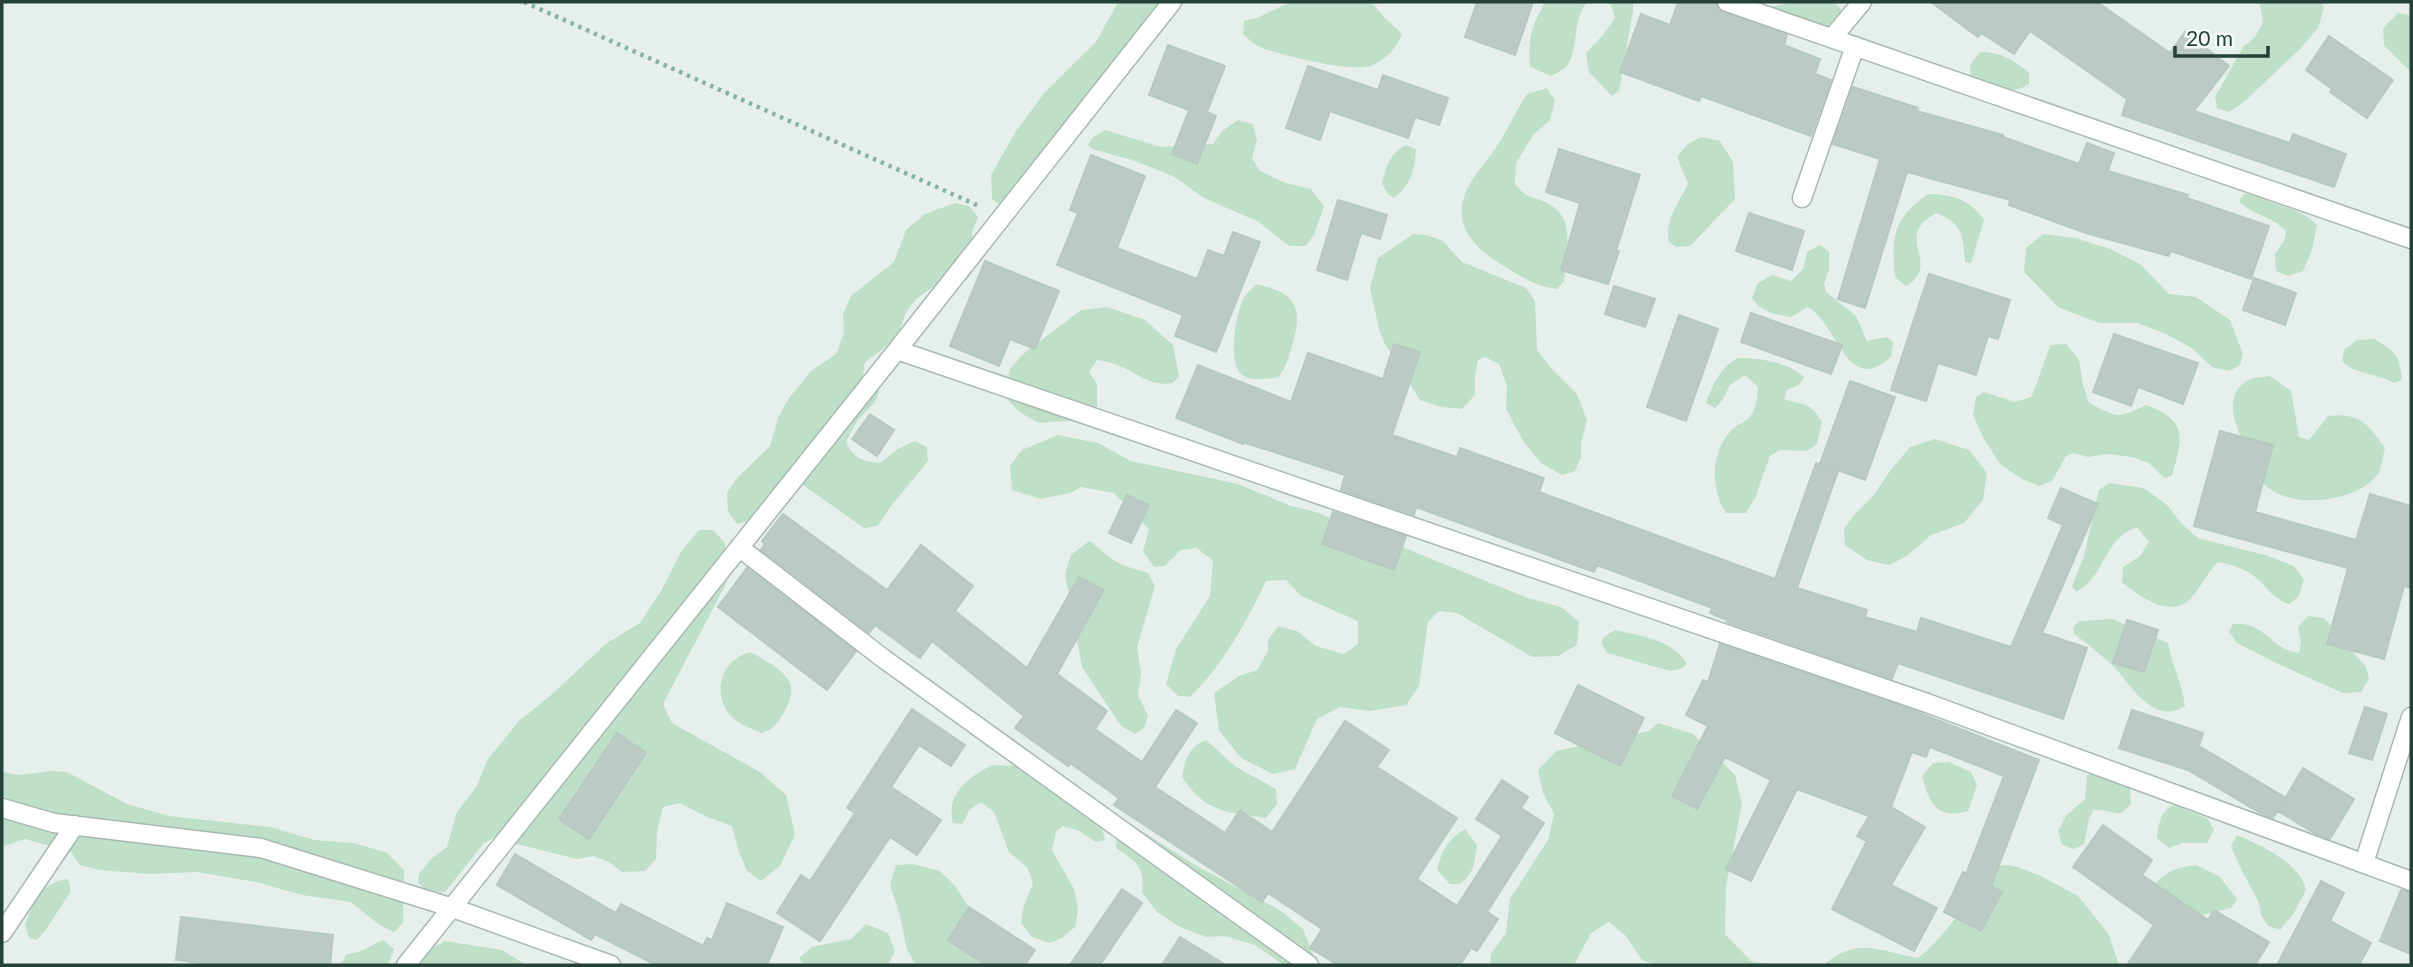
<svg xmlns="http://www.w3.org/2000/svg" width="2413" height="967" viewBox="0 0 2413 967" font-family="Lato,sans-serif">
<rect width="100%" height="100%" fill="#e6efeb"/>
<path fill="#bfe0c8" d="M1118 2H1183L1017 211 1007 210 992 199 991 175 1016 131 1045 92 1096 42Z
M1290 2H1371L1384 17 1402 34C1396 49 1388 58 1373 65 1355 74 1280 55 1260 47 1254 45 1248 38 1243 34L1244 21 1257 18Z
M1545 2H1588C1571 18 1580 50 1566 67 1562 71 1555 74 1551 76L1530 67C1528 37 1531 28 1545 2Z
M1610 2H1633V11L1619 91 1612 96 1589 72 1586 53 1603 35 1615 18Z
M1798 2H1834L1841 9 1849 31 1842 46 1836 49 1828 46 1773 23V6Z
M2257 2H2321L2324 8 2318 28 2301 48 2244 102 2229 112 2217 108 2215 97 2243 47 2255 37 2263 22 2260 4Z
M2398 13 2411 16V72L2384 45 2383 28Z
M1980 52C2001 52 2014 60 2029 73V84C2009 98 1990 85 1971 75L1970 65Z
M1547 88 1555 101 1550 120 1534 134 1516 163 1515 184C1530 201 1529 194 1547 203 1577 217 1566 254 1564 281L1557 289C1534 286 1518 275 1499 263 1474 247 1453 226 1465 194 1471 177 1485 164 1495 149 1507 132 1515 112 1527 94Z
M1238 120 1253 124 1257 140 1252 158 1260 171 1285 183 1311 189 1324 206 1314 235 1306 246H1289L1259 222 1204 198 1173 176 1132 160 1092 149 1088 145 1092 138 1105 130 1161 147 1213 144 1222 131Z
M1701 137 1720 141 1733 162 1735 199 1690 246 1676 247 1669 242C1664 220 1679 203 1688 184L1677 157 1688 144Z
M1406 145 1416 149C1415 170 1411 184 1394 198L1388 194 1382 184C1386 167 1389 154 1406 145Z
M1928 194C1951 194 1971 200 1984 220L1971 263 1965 262C1963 236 1963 224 1937 213 1890 236 1944 264 1906 286L1895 277C1891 238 1893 218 1928 194Z
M2244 194C2258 194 2259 198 2271 202 2289 209 2303 211 2317 225L2312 250 2303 271 2288 276 2276 271 2275 254 2284 241 2286 231C2271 215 2253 216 2239 201Z
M955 203 969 206 978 217 972 232V271L967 280 933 287 916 299 906 312 899 332 884 348 865 362 863 375 879 391 875 402 857 421 846 442C854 459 862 461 880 463L898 449 915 441 927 447 928 461 891 506 878 526 864 528 803 485 782 481 767 496 748 521 737 524 728 512 727 493 737 478 770 446 778 418 789 398 811 371 836 354 844 333 843 314 851 296 894 262 906 230 925 214Z
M1413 234 1427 235 1443 241 1462 262 1526 288 1535 301 1537 350 1550 367 1577 394 1587 420 1581 444V457L1575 471 1562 475 1541 463 1523 441 1506 409 1507 386 1499 364 1485 357 1478 360 1475 375V395L1462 409 1441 407 1420 400 1385 344 1379 329 1370 288 1378 258Z
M2043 234 2075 238 2110 249 2140 264 2169 294 2196 297 2230 320 2243 354 2240 365 2230 371 2212 367 2192 348 2164 333 2137 323H2099L2058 307 2024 272 2026 248Z
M1820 245 1829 252V270L1824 283 1826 292 1856 316 1867 341 1887 337 1893 342 1891 357C1846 397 1839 325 1808 307L1791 317C1775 315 1761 312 1752 298L1758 283 1772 275 1791 281 1803 269 1807 252Z
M1257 284C1293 293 1304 305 1293 342 1289 356 1287 367 1278 377 1267 379 1250 382 1241 374 1227 361 1236 311 1245 296 1248 292 1253 288 1257 284Z
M1107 307 1145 320 1173 345 1179 376 1173 383C1146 387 1138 371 1114 364 1109 362 1103 361 1097 360L1089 372 1097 384V407L1079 420 1039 423 1021 413 1004 396 1010 369 1022 355 1081 310Z
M2374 339C2395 351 2400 356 2402 380L2394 383C2379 374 2353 374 2342 361L2344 350 2357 340Z
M2066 344 2079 360 2083 385 2089 403C2119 418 2117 419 2146 405 2190 421 2182 438 2172 476L2164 478 2149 463 2132 457 2107 454 2088 457 2074 453 2066 456 2052 481 2039 486 2022 479 2000 464 1984 439 1973 415 1976 397 1984 392 2015 402 2031 397C2040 379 2042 363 2051 345Z
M1738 358C1759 358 1789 362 1804 377L1799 385 1787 390 1784 399C1804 406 1810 401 1822 422L1817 444 1807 451 1780 450 1770 456 1755 498 1746 513H1726C1709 488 1711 447 1735 427 1738 424 1741 424 1745 421 1756 414 1757 399 1758 387L1745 375 1730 385 1722 401 1715 408 1706 403C1713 385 1720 367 1738 358Z
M2270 376 2291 391 2299 437 2309 440 2328 416C2359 412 2368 424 2385 448 2383 455 2382 467 2378 474 2356 504 2285 511 2261 481 2254 472 2250 457 2245 446 2236 425 2221 395 2249 380 2254 377 2264 377 2270 376Z
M1058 435 1098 443 1131 461 1238 484 1291 506 1316 512 1525 597 1561 607 1579 622 1577 645 1558 656 1532 657 1457 613 1439 611 1428 622 1419 686 1406 705 1370 711 1340 707 1317 719 1295 769 1273 774 1241 758 1219 730 1214 693 1239 676 1257 670 1268 651V640L1278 626 1297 631 1316 646 1344 654 1358 644V621L1301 596 1286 580 1266 581C1246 623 1223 665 1190 697L1178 696 1166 684 1176 649 1210 596 1213 561 1197 548 1181 550 1165 566 1154 567 1143 551 1149 529 1114 493 1081 487 1070 493 1041 499 1012 490 1010 466 1022 450Z
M1935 439 1969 450 1987 473 1983 500 1964 523 1931 535 1907 556 1889 565 1867 560 1845 545 1844 529 1854 515 1873 496 1890 471 1910 447Z
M2109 483 2144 488 2167 505 2181 523 2198 538 2265 555 2294 566 2304 580 2298 597 2289 604C2274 599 2270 591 2259 580 2247 569 2233 565 2218 562 2207 573 2201 587 2191 598 2171 620 2139 596 2122 582L2123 567 2140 556 2149 542 2137 527C2102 539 2106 577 2076 592L2072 586 2084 556 2099 490Z
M699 530H713L725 543 727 582 663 704 672 723 760 772 786 795 795 834 780 866 761 881 747 871 739 852 732 826 707 817 680 803 663 807 657 831 656 859 645 871 622 872 609 862 594 856 577 859 493 838 483 844 445 892 430 893 418 883 419 874 431 859 447 847 457 812 476 787 488 759 519 721 550 696 607 643 640 623 661 591 681 552Z
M1089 541C1098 546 1102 552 1111 558 1121 566 1135 569 1148 573L1155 586 1137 647 1141 673 1138 695 1148 716 1144 728 1135 734 1121 726 1082 667 1065 574 1071 555Z
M2308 616 2324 618 2366 667 2369 679 2361 692 2343 693 2276 663 2237 643 2229 632 2233 624C2264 620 2271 650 2299 653L2301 642 2298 627Z
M2112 619 2168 643C2172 666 2182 682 2185 706 2155 726 2133 688 2116 669 2103 656 2089 645 2074 634L2073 627 2080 621Z
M1615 630C1641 636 1671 639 1687 663L1681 669 1670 671 1607 653 1601 642 1605 636Z
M750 652C763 659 783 669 790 683 796 695 781 721 771 729 769 730 763 732 761 733 748 727 732 722 725 708 713 685 726 658 750 652Z
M1658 723 1693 734 1735 775 1742 804 1726 886 1725 934 1751 961 1773 965H1655L1642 960 1626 936 1609 922 1591 933 1574 965H1490L1491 954 1506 933 1510 899 1548 840 1554 814 1543 793 1538 770 1556 751 1649 731Z
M1206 740 1236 767 1276 789 1277 804 1266 818C1226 812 1206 813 1182 777 1185 760 1189 746 1206 740Z
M1949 762 1971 772 1977 785 1968 811C1936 820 1929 802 1922 776L1933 763Z
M993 765 1019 766 1092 817 1102 828 1105 840 1096 842 1079 831 1063 826 1056 832 1052 850 1075 891 1078 910 1075 927 1062 938 1050 943 1032 937 1021 923 1023 908 1033 883 1027 867 1009 852 994 812 981 802 969 810 963 824 953 823C945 794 969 776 993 765Z
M51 771 67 772 127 804 169 816 271 827 314 840 354 843 387 853 404 870 403 923 394 932 378 924 351 902 302 895 256 882 197 872 150 874 99 870 80 865 71 852 25 839 2 847V772L18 775Z
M2098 771 2115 778 2130 789 2131 804 2122 813C2112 814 2104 809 2093 810L2089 819 2084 844 2073 849 2062 845 2058 831 2066 816 2085 799 2087 775Z
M2174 805 2208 819 2214 830 2207 843H2182L2169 848 2157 838C2158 825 2161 810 2174 805Z
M1128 826 1137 828 1195 865 1281 911 1303 929 1317 965H1284L1255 945 1225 936 1206 937 1180 927 1157 912 1142 892C1145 867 1136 861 1116 848L1117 837Z
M1465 829 1477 845C1474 864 1475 872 1460 884H1450L1437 870C1441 852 1448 838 1465 829Z
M2237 835C2262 846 2299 862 2306 890L2294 913 2280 930 2268 926 2261 915 2259 903 2239 865 2231 846Z
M913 864 940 871 955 886 1007 965H916L907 949 899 912 890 885 896 865Z
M2011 865 2039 875 2078 896 2108 933 2119 965H1823C1861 936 1876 951 1918 958 1949 933 1970 898 1992 866Z
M2196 865 2219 876 2237 899 2231 908 2198 916 2149 891C2163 873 2173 868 2196 865Z
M68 879 71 891 47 928 37 940 29 938 25 925C34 902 41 882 68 879Z
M866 924 888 933 895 951 888 965H804L799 958 812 947 851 939Z
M383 940 394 949 388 965H340L347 954C362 953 370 946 383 940Z
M445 941 502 950 526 965H415L430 949Z"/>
<path fill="#bbcac4" stroke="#b8c9c2" stroke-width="2" d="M1477 2H1533L1515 55 1465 37Z
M1678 2H1716L1718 9 1723 12 1787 35 1784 45 1820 59 1815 74 1831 80 1811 136 1701 96 1699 101 1620 72 1641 14 1670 25Z
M1931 2H2097L2170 53 2185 32 2229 66 2194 111 2290 143 2293 134 2346 154 2334 187 2122 115 2127 99 2030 31 2014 54 1981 33 1978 37Z
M2329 36 2393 80 2367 118 2330 92 2332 89 2306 70Z
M1168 45 1225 66 1207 112 1216 116 1197 164 1172 154 1189 110 1149 95Z
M1308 66 1378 90 1383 75 1448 98 1439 125 1415 117 1408 138 1330 111 1320 140 1286 128Z
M1853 87 1918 108 1917 111 2003 135V137L2079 164 2087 143 2114 153 2108 171 2188 195 2187 198 2269 226 2251 279 2171 251 2169 256 2086 233 2009 205 2010 200 1907 172 1865 308 1838 299 1880 159 1833 144Z
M1559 149 1640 175 1616 251H1619L1608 284 1561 270 1580 203 1546 192Z
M1091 155 1145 176 1117 248 1197 279 1208 250 1224 256 1233 232 1260 242 1216 352 1175 336 1183 315 1057 265 1078 213 1070 210Z
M1338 200 1387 215 1380 239 1361 233 1347 280 1317 270Z
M1749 213 1804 231 1792 270 1736 251Z
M985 261 1059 291 1035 349 1010 339 999 366 950 346Z
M1929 274 2010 300 1998 339 1988 336 1976 375 1938 363 1926 401 1891 390Z
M2254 278 2296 293 2285 325 2243 310Z
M1614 286 1655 299 1645 327 1605 314Z
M1751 313 1842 345 1831 374 1741 342Z
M1679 315 1718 329 1686 421 1647 407Z
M2114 334 2198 363 2183 404 2138 387 2131 406 2093 392Z
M1394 344 1420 352 1392 435 1457 457 1460 448 1544 478 1539 492 1775 579 1816 463 1838 471 1797 588 1867 610 1865 617 1917 632 1921 618 2011 647 2063 525 2048 518 2061 488 2098 504 2042 633 2087 648 2063 719 1898 663 1892 679 1727 622V620L1710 613 1712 608 1597 565 1594 572 1416 507 1414 515 1341 490 1345 475 1243 442V444L1176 418 1198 365 1291 402 1308 353 1383 379Z
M1850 381 1895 397 1865 480 1820 464Z
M870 414 894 430 877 456 852 439Z
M2220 431 2273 445 2255 512 2356 540 2370 494 2411 506V588L2404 586 2384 659 2327 644 2348 568 2194 526Z
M1127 495 1149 505 1131 543 1109 533Z
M1333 512 1406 536 1394 570 1322 544Z
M783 514 887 590 921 545 973 586 955 611 1027 668 1079 577 1104 590 1057 674 1107 711 1095 729 1142 762 1176 710 1197 723 1155 787 1225 833 1240 810 1272 832 1345 721 1389 750 1377 767 1457 818 1417 879 1457 906 1502 836 1476 819 1502 780 1528 797 1521 808 1544 823 1487 912 1498 919 1477 951 1471 948 1460 965H1338L1310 948 1322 929 1268 893 1262 902 1114 805 1119 798 1070 763 1068 766 1015 728 1024 716 932 641 920 658 875 625 869 633 761 550 765 544 762 541Z
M747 568 856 651 827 690 718 607Z
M2127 620 2158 630 2144 672 2113 663Z
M1720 644 1907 708 2039 760 1991 886 2002 892 1981 931 1944 912 1963 872 1966 874 2004 776 1930 747 1926 757 1912 752 1891 807 1925 827 1891 885 1937 908 1914 951 1832 909 1867 841 1857 836 1869 816 1797 789 1751 881 1726 869 1771 780 1725 757 1697 809 1672 796 1708 726 1686 715 1703 680 1708 682Z
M1578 685 1644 718 1620 766 1555 733Z
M2365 707 2387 714 2372 760 2349 753Z
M912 709 965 745 951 766 919 745 891 787 941 820 917 855 890 837 820 941 777 913 801 875 810 881 855 813 847 808Z
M2132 710 2203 733 2199 746 2286 798 2273 818 2262 814 2188 770 2119 748Z
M617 733 646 753 589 839 559 819Z
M2303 768 2354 799 2330 839 2316 834 2278 811Z
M2103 825 2152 860 2142 875 2208 920 2214 910 2269 942 2255 965H2127L2154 925 2073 867Z
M515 854 616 913 621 904 703 946 707 938 712 940 727 903 783 927 767 965H656L595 934 591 940 497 885Z
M2321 881 2344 893 2330 921 2371 943 2359 965H2277Z
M1122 889 1142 903 1100 965H1070Z
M2401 890 2411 892V954L2380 941Z
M969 907 1035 950 1025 965H986L948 940Z
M181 917 333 935 330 965H215L176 960Z
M1180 937 1226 965H1162Z"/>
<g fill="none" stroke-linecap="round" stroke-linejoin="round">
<defs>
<path id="service" d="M1727 2 2411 239
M1832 38 1862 2
M1802 198 1855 46
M897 350 1172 2
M740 548 884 659 1309 965
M2 808 54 823 261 848 453 908 611 965
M2364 863 2411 717
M2 933 75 825
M406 965 897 350 1927 703 2411 881"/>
</defs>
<use href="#service" stroke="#a8b8b2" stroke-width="21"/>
<path stroke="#86b3a5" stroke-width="4.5" stroke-dasharray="3.5 5" stroke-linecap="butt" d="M524 2 979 206"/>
<use href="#service" stroke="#fff" stroke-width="18"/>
</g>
<rect width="2413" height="967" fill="none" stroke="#24423a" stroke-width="7"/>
<path d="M2175 46v10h93v-10" fill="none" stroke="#24423a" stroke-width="3.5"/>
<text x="2186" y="46" font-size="21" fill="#24423a" stroke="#f7fbf9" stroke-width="5" paint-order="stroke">20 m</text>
</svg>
